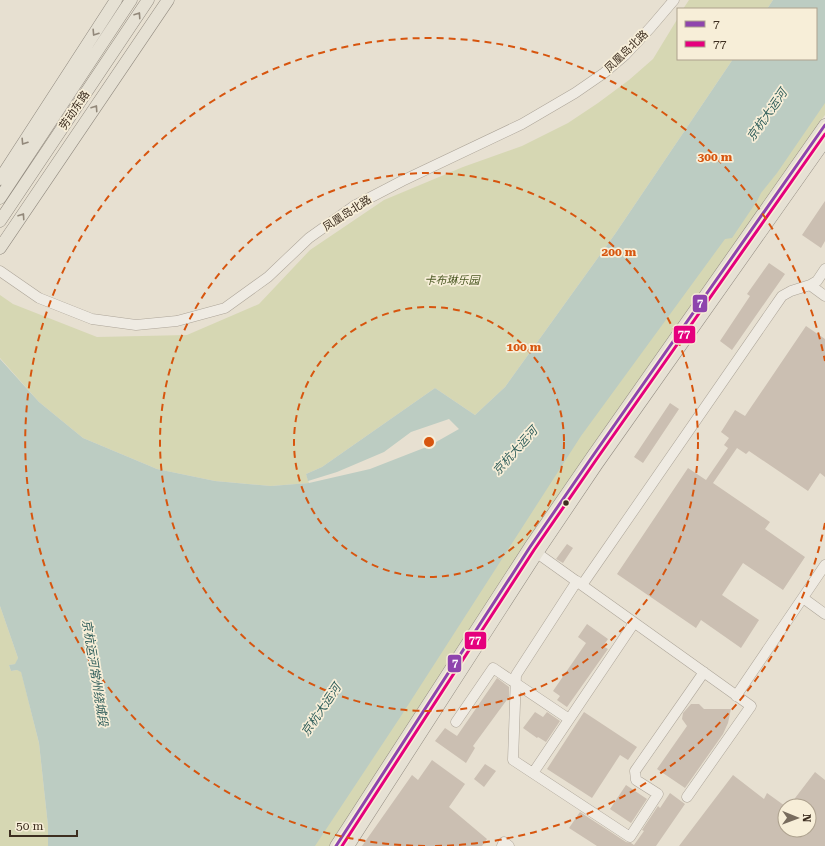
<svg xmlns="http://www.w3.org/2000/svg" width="825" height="846" viewBox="0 0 825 846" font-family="'Roboto Serif','Noto Sans SC',serif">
<rect width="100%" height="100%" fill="#e7e0d1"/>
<path fill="#d6d7b3" d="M689 0H773L767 9H683Z
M678 18V59H733L615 234 505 387 475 415 435 388 322 467 306 474 309 483 271 486 215 481 157 469 83 438 39 402 0 358V295L13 304 97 337 187 335 259 304 310 250 384 200 463 167 522 146 568 123 598 103 629 80 653 59Z
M825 90V115L590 449 331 846H303L575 441Z
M0 606 18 658 16 664 9 665 11 671 17 670 21 671 39 743 48 826V846H0Z"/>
<path fill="#bcccc2" d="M773 0H825V103L777 173 761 193 757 201 732 238 725 239 581 436 401 716 315 846H48V826L39 743 21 672 17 670 11 671 9 665 15 664 18 658 0 606V359L39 402 83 438 157 469 215 481 271 486 309 483 370 469 429 446 459 429 449 419 411 432 384 452 337 472 308 481 306 474 322 467 435 388 475 415 505 387 615 234 733 59H816V9H767Z"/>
<path fill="#cbbfb2" d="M825 201V241L821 248 802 235Z
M769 263 785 274 732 350 720 341 750 296 747 294Z
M806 326 825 339V477L820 473 808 491 749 451 746 454 737 448 713 483 770 522 765 529 805 557 783 590 743 563 722 595 759 620 741 648 701 620 696 628 617 574 688 468 706 480 728 448 724 445 729 438 721 432 735 410 745 416Z
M670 403 679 409 643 463 634 457Z
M567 544 573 548 563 563 556 559Z
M587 624 608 639 603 646 608 649 567 707 557 700 560 696 553 691 586 643 578 637Z
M497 678 509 687V697L473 746 475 748 466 763 435 741 445 728 457 736Z
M691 704H699L704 709H731L728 723 723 734 685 788 657 769 687 726 682 719 683 713Z
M535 712 543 717 547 712 560 721 546 742 538 737 537 738 523 728Z
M584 712 637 747 628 760 620 755 592 798 547 769Z
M432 760 465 784 449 807 487 839 482 846H362L412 775 418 780Z
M485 764 496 771 484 787 474 779Z
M815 772 825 780V846H679L733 775 764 799 767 793 785 806V830H809V806H789Z
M626 785 647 799 631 823 610 809Z
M670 793 685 804 656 846H597L569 828 580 812 626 842 631 843 634 845 644 831 642 830 658 806 660 808Z"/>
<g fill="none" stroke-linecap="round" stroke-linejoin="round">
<defs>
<path id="minor" d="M0 271 39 298 92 319 136 325 177 321 225 308 268 277 309 238 354 206 402 181 522 124 575 93 604 73 625 55 651 27 674 0
M810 285 825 296
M537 553 751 706 687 797
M577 581 516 675 513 760 630 837 658 794 636 780 635 771 704 672
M582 585 782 296 791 291 810 285 817 281 825 269
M803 598 825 614
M736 696 825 565
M456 722 493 668 569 719
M533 773 634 623
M502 846 504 842 509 846"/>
<path id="major" d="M0 179 116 0
M0 198 131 0
M0 221 148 0
M0 248 168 0
M336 846 530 547 592 457 825 125
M348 846 537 553 597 464 825 141"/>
</defs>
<use href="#minor" stroke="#ada599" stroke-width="11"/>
<use href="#major" stroke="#928b80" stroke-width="13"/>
<use href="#minor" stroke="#efebe3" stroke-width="10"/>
<use href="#major" stroke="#e6e1d4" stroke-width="12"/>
<defs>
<path id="bus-1" d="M336 846 530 547 592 457 825 125"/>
<path id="bus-2" d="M342 846 534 550 596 460 825 134"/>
</defs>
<use href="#bus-1" stroke="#f7eed8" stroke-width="6"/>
<use href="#bus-2" stroke="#f7eed8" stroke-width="6"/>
<use href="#bus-1" stroke="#8e44ad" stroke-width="3"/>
<use href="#bus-2" stroke="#e5007d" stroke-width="3"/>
</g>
<defs><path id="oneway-chevron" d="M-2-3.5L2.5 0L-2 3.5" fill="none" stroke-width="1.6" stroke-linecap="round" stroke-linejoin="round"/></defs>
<g stroke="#92887a">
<use href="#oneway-chevron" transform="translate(138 15) rotate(-56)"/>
<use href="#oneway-chevron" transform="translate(95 33) rotate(123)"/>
<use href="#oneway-chevron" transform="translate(95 108) rotate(-56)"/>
<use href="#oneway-chevron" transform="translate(24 142) rotate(123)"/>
<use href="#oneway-chevron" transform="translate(22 216) rotate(-56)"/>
</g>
<g fill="none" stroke="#d7550e" stroke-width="2" stroke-dasharray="7 5">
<circle cx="429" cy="442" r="135"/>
<circle cx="429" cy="442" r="269"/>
<path d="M825 523A404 404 0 0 1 433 846M425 846A404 404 0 1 1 825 361"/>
</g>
<circle fill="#3d2e20" stroke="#f7eed8" stroke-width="1.5" cx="566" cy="503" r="3.5"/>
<g text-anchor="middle" stroke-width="3.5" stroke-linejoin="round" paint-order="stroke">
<g font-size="11" fill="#3d2e20" stroke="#f7eed8">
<text transform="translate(626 51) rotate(-44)" y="4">凤凰岛北路</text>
<text transform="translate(74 110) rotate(-56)" y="4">劳动东路</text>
<text transform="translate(347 213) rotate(-33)" y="4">凤凰岛北路</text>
</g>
<g font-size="11" font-style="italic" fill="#4d5a26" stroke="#f7eed8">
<text x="452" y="284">卡布琳乐园</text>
</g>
<g font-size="12" font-style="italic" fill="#2f5d5a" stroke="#f7eed8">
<text transform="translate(767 115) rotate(-55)" y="4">京杭大运河</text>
<text transform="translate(515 451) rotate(-48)" y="4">京杭大运河</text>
<text transform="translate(95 673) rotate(81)" y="4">京杭运河常州绕城段</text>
<text transform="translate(321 710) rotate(-56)" y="4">京杭大运河</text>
</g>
</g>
<circle cx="429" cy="442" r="6" fill="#d7550e" stroke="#f7eed8" stroke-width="2"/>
<g font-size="12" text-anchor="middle" font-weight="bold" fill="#d7550e" stroke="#f7eed8" stroke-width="3.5" stroke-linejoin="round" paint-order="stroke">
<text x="715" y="161">300 m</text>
<text x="619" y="256">200 m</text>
<text x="524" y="351">100 m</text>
</g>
<g stroke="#f7eed8" stroke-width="1.5">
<rect x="692" y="294" width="16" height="19" rx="4" fill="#8e44ad"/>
<rect x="673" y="325" width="23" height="19" rx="4" fill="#e5007d"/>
<rect x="464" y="631" width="23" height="19" rx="4" fill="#e5007d"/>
<rect x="447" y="654" width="15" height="19" rx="4" fill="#8e44ad"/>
</g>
<g font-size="11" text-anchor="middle" font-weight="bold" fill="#fff">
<text x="700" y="307">7</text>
<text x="684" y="338">77</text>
<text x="475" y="644">77</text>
<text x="455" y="667">7</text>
</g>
<rect x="677" y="8" width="140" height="52" fill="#f7eed8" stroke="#ada18e"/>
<rect x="685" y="21" width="20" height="6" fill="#8e44ad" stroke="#ada18e"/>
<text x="713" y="28" font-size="12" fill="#3d2e20">7</text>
<rect x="685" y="41" width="20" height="6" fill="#e5007d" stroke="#ada18e"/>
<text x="713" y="48" font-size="12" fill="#3d2e20">77</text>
<g transform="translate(797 818) rotate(91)"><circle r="19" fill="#f7eed8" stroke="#ada18e"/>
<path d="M0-3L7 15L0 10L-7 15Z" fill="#786c5e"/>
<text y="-6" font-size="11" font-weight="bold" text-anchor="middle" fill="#3d2e20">N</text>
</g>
<path d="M10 830v6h67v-6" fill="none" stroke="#3d2e20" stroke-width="2"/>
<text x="16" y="830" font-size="12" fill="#3d2e20" stroke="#f7eed8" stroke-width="3" paint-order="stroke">50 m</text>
</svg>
